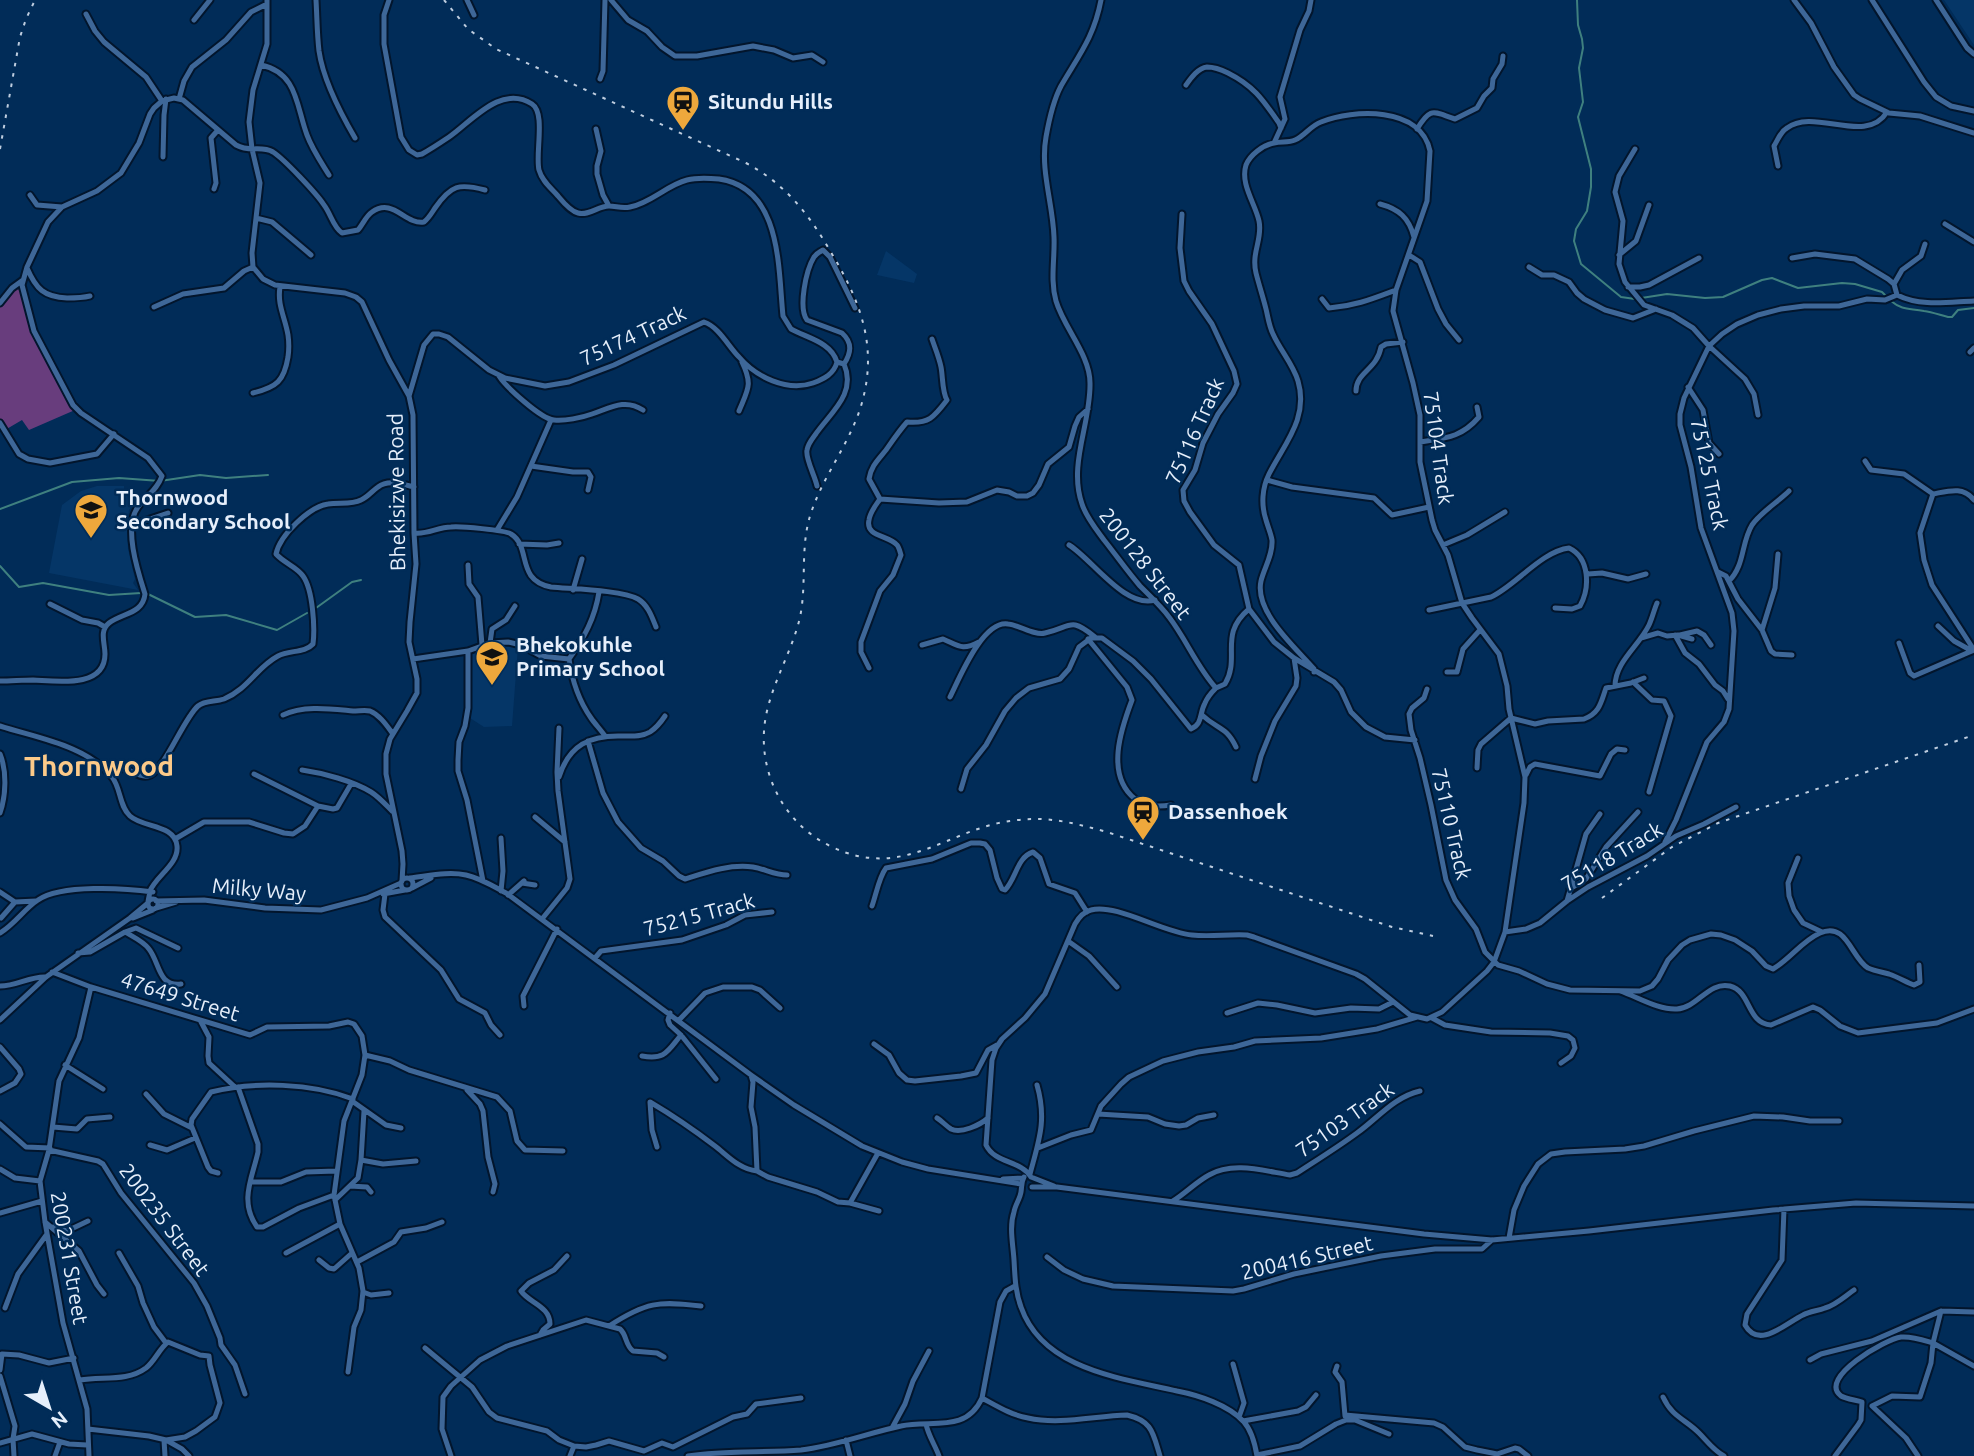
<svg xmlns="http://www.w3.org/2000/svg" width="1974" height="1456" viewBox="0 0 1974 1456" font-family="Ubuntu,sans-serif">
<rect width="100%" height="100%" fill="#012c58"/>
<path fill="#053667" d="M1944 0H1974V45Z
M886 251 917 274 914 283 877 275Z
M97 486H124V491L134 503 129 510 127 527 128 549 135 579 133 583 138 590 49 573 62 505 81 491Z
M487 645H508L518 647 512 726 484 727 470 718 469 657Z"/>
<path fill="#683d7d" d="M19 286 31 332 61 389 75 410 29 430 22 420 5 430 0 421V305L15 287Z"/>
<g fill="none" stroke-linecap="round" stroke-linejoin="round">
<path stroke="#3f807f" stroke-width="2" d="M1577 0 1578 25 1582 39 1583 48 1579 68 1583 102 1578 117 1591 169V187L1587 211 1576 229 1574 241 1581 264 1621 297 1635 299 1667 294 1705 298 1723 297 1762 280 1772 278 1798 288 1842 283 1855 284 1882 292 1887 297
M1891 301C1903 311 1910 308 1924 311 1932 312 1940 315 1948 317H1952L1958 310 1974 308
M0 509 72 482 119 478 160 481 200 475 226 478 268 475
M0 566 19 587 43 583 109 595 141 593
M148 594 195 617 226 615 277 630 307 613
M316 608 352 582 361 580"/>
<defs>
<path id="minor" d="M267 0V44L253 90 249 122 252 149 260 183 252 253 253 267 263 279 275 285 345 293 356 297 362 302 389 360 409 396 413 415 414 533 416 564 410 622 409 642 417 679V693L407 711 390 739 386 754V774L402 851 403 864 402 881
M316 0C317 17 317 34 319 51 323 79 341 114 355 138
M389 0 384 15V44L401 137 409 150 417 155 422 154C431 149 440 143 449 137 472 121 501 84 532 104 546 113 535 154 539 170 542 181 551 188 558 196 563 202 570 211 578 213 589 216 598 206 609 206 616 206 622 209 630 207 651 203 667 185 687 180 698 177 709 178 719 179 782 188 778 268 783 316L791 329C807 338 831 342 837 362 834 374 824 379 813 383 787 392 756 377 739 357 728 346 719 327 704 322L614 365 569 382 545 386 505 378 489 370 448 337 439 334H433L424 345 409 396
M467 0 474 15
M611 0 628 20 647 31 662 47 675 56H697L753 46 774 50 793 58 812 55 823 62
M1101 0C1094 37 1079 55 1061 86 1053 101 1049 120 1046 137 1040 170 1053 204 1054 237 1055 258 1050 280 1056 301 1064 328 1090 355 1090 383 1091 423 1068 465 1082 504 1086 517 1096 529 1104 540 1116 555 1127 571 1140 586 1150 596 1161 606 1169 617 1186 639 1197 667 1216 688L1225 684C1241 657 1218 635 1249 609
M1794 0 1811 23 1834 67 1854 95 1860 99 1889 113 1920 116 1974 133
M1872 0 1924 82 1936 97 1951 106 1974 111
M1936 0 1967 48 1974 54
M86 14 95 31 104 42 146 77 162 101
M194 20 210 0
M261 65C298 73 296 106 307 135 312 149 321 162 329 175
M600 79 603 71 605 0
M1186 85C1191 78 1198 68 1207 67 1214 67 1222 70 1228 73 1254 86 1263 100 1279 123L1281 128
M179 99 184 81 192 67 226 40 251 12 267 4
M596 129 601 151 597 166V174L603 195 609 206
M1417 129C1431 106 1433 112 1455 119L1477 108 1484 96 1492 88 1493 79 1502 64 1503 56
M1274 143 1285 119 1280 97 1300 30 1309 11 1311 0
M1635 149 1619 176 1615 192 1623 221 1619 264 1625 282 1644 305 1672 315 1693 328 1709 346 1745 379 1754 394 1758 415
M163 157 164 115 166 99
M1778 166 1774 146C1778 140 1780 132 1787 128 1814 107 1866 146 1887 112
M214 189 216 183 211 138 218 130
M30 195 37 205 62 207
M1380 204C1399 209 1409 218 1414 237
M1182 214 1180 248 1184 281 1189 291 1212 324 1234 371 1237 384 1233 393 1218 414 1203 443 1195 470 1183 490 1184 501 1190 512 1214 545 1239 565 1249 609 1274 642 1294 658 1334 682 1341 690 1351 712 1366 727 1385 737 1415 740
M256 218 272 222 311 255
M1945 224 1974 242
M1409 255 1420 262 1438 309 1446 324 1459 340
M1619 255 1636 241 1649 205
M1792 258 1815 254 1855 259 1888 279 1894 284 1897 295
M1529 267 1542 275H1554L1569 282 1577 293 1584 299 1605 310 1633 318 1656 309
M27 268C36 289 44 297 67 298 75 298 82 298 90 296
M1894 284 1902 270 1921 256 1925 244
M1628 287H1640L1649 285 1699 258
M1897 295C1921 307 1948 302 1974 301
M1322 299 1329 308C1355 306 1372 299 1396 290
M0 303 12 288 23 280
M154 307 183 294 224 288 244 271 253 267
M932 339C935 348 939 357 941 367 943 377 942 392 947 400 934 417 929 424 907 422 899 431 893 440 886 450 878 460 871 466 869 479L880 499 939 503 967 502 997 490 1009 492 1017 496H1027L1033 493 1039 485 1048 464 1069 447 1075 426 1079 417 1088 409
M1970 352 1974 348
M837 362 844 364C851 353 853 343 842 333L807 320C798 308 806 270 814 257 817 253 818 253 823 250L830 257 855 308
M499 376C506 387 541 419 554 420 565 421 581 418 592 414 610 408 625 398 643 410
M1688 387 1703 410 1709 443 1719 454
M1356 391C1356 372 1377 370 1381 347L1386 344 1403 342
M253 393C277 387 284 381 288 357 289 350 289 342 288 335 285 317 277 305 280 287
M739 411C748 389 753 385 742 362
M0 423 19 454 28 459 50 463 97 454 114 434
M1420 442C1445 438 1461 438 1479 417L1477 407
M1865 461 1871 470 1904 474 1933 494 1920 533 1924 560 1932 585 1974 650
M531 466 573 472H588L591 477 588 490
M1267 480 1292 487 1374 498 1392 515 1429 507
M817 486C815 476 805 458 807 450 808 444 812 439 815 435 830 413 857 394 844 364
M1933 494C1949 491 1963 486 1974 500
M132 525 168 513
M497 530 517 497 551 420
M414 533C427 535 438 527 451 527 460 526 505 530 511 534 532 547 515 580 551 587 571 589 622 590 638 599 648 605 652 617 656 627
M519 544 547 545 559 543
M1069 545C1092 559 1125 609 1155 600
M1443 545 1467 535 1505 512
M468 565 469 584 478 597 482 645
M1586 572 1588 574 1602 573 1628 579 1646 574
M1718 572 1726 576 1738 599 1762 630 1771 651 1775 654 1792 655
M1729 581C1745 565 1741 543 1752 525 1761 512 1778 502 1789 491
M573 590 582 559
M599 592C595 618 584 638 569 659 572 680 579 701 591 718 595 724 601 730 605 736
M50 604 82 620 98 623 105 627
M1429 610 1491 597C1515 586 1542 551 1569 548 1590 558 1590 588 1580 606L1572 609 1555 608
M1938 626 1954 641 1972 651
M1762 630 1775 588 1778 554
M1675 635 1685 653 1699 664 1715 685 1723 691 1728 699
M1680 635 1697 631 1704 635 1711 645
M1641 638 1658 633 1667 636 1678 635 1692 639
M1088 639 1127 687 1132 700C1121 729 1105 775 1135 799 1145 807 1159 807 1171 805
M490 643 492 629 506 620 515 606
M1899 643 1910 673 1914 676 1974 650
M922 645 943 639C959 646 962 651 979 642
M468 651V708L465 726 459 742 458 760V771L467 800 483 881
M413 659 468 651 490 643 508 642 521 645 541 656 569 659
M869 668 861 652V642L880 591 893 575 901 555C900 552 899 547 897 545 889 535 865 537 869 520 870 512 876 505 880 499
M1447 672H1457L1463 649 1480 630
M0 681C11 681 22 680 33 680 56 681 105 689 105 654 105 643 99 631 109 623 122 613 143 614 145 594 138 572 123 527 138 507 147 495 157 490 162 476L148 458 81 413 73 405 34 331 22 285 27 267 48 222 62 207 97 191 121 173 139 143 150 114 154 108 162 101 174 98 183 100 236 145C250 153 261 145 273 152 284 159 317 194 324 205 331 214 333 227 342 233L358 230C363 224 366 216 372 212 393 197 405 225 424 222 429 218 431 214 435 208 451 185 459 183 485 190
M1633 682 1652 700 1664 701 1671 716 1649 792
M1615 686C1615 662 1639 646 1649 625 1652 619 1654 610 1657 603
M1427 689 1424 698 1412 708 1409 714 1411 730 1420 758 1431 805 1446 880 1455 900 1476 929 1485 952 1498 965 1519 971 1547 984 1570 990 1640 991 1652 986 1658 979 1668 960 1682 945 1690 940 1711 934 1721 935 1735 940 1752 951 1766 966 1773 969C1790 959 1802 941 1820 933 1847 921 1851 958 1868 968 1875 971 1882 972 1889 974 1898 977 1906 982 1914 985L1920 982 1919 965
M950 697C960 677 983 620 1008 624 1020 625 1034 636 1045 633 1072 627 1069 616 1095 637
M283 715C304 705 331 709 353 711 359 711 365 710 370 711 380 715 387 726 393 734
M1202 715C1218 730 1226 726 1236 747
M0 726C37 738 86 745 112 777 121 788 119 806 130 816 143 828 175 824 177 846 179 864 156 876 150 891 150 893 148 900 148 902
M588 741 603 793 618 822 641 848 663 861 679 876 685 879C707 872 729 864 753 867 765 869 775 875 787 875
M0 754C7 771 6 796 0 813
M1477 768 1478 750 1481 744 1511 718 1535 724 1548 721 1584 719C1600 713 1601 702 1606 688L1631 683 1644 678
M302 770C323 773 353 781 371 792 379 797 386 805 392 811
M254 774 318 806
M1526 775 1530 767 1535 764 1600 776 1611 754 1617 749 1625 750
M112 777 116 771 123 768C131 770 140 778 148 776 164 772 183 719 198 706 205 700 215 702 224 699 248 689 257 667 278 656 289 650 305 653 313 644 315 628 313 590 303 576 297 567 284 563 276 554 280 535 309 507 328 504 339 502 351 505 361 500 368 497 372 491 378 487 388 479 402 484 414 487
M559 777C569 745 590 735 622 736 631 736 642 737 650 732 656 728 661 722 665 716
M1255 779 1261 756 1275 721 1296 686 1297 678 1294 658
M961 789 967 769 986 745 1005 711 1016 698 1029 688 1060 679 1069 669 1079 647 1091 638H1102L1133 661 1151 679 1191 729C1203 724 1199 714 1205 703 1207 698 1212 692 1216 688
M535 817 565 842
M175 839 204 822H249L284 833 293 834 305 826 318 806 333 809 337 808 351 784
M1665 842 1676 820 1707 742 1724 722 1729 709 1734 631 1732 613 1701 528 1691 467 1680 425V414L1684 398 1709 346 1722 334 1737 324 1758 315 1781 309 1804 306H1839L1867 299 1885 300 1897 295
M1798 858 1788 883 1789 896 1794 910 1803 923 1822 932
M401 884a6 6 0 1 1 12 0a6 6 0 1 1-12 0Z
M410 878C428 876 448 871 466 875 480 878 493 886 506 893L751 1075 794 1105 862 1146 902 1162 928 1169 1021 1184
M522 883 535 885
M412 888 431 878
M1570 889 1586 879 1606 847 1638 812
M501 891 503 871 501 838
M0 892 15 902
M383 894 405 890
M385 894 383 910 385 917 441 970 459 999 485 1013 491 1025 500 1035
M508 895 524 881
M148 904a5 5 0 1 1 10 0a5 5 0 1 1-10 0Z
M156 901 204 900 265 908 321 910 367 898 401 883
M1567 901 1586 834 1600 814
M872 906C876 895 879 877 886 868L932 859 971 843H980L985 844 990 850 997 878 1002 889 1005 890C1016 879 1017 857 1033 852L1040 858 1049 884 1075 893 1087 912
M156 908 176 902
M1 918 15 902 36 901
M133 918 153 910
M542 919 567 888 570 879 558 791 557 772 559 728
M125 932 136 928 178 948
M1505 932 1526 929 1540 923 1567 901 1588 887 1647 856 1676 836 1704 824 1736 807
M0 933C15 924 24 909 38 900 61 884 125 888 153 892
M1068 941 1089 956 1117 987
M78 953 90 952 125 932C133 937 143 941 149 949 160 963 158 987 181 984
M595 958 601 951 682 940 726 925 745 915 772 912
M52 972 91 987 250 1035 267 1027 329 1026 348 1022 354 1024 362 1036 365 1055 362 1075 344 1121 334 1195 340 1224 359 1268 363 1291 361 1310 354 1327 348 1372
M0 986C17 986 30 976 46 977
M1620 991C1638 997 1658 1010 1677 1009 1697 1008 1709 981 1730 986 1751 991 1747 1024 1771 1025L1813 1007 1820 1010 1840 1026 1858 1033 1937 1023 1974 1009
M524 1006 523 996 557 929
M670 1013 668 1020 670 1025 681 1035 716 1079
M1227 1013 1258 1003 1277 1005 1315 1013 1351 1008 1379 1009 1393 1002
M1432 1018 1445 1025 1491 1032 1550 1033 1568 1036 1573 1040 1575 1048 1571 1056 1561 1063
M0 1020 46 977 130 918 148 903
M200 1020 209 1037 208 1056 209 1063 235 1087
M679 1020 705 993 723 987H752L760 990 780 1008
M874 1044 889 1055 899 1073 907 1080 915 1081 961 1076 976 1073 988 1050 997 1045
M0 1047 19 1069 21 1074 15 1083 0 1091
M365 1055 390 1061 409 1070 497 1097 510 1111 517 1141 525 1150 563 1151
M642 1056C665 1060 667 1052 681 1035
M65 1065 103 1089
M751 1075 753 1082 751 1107 755 1127 757 1171 768 1177 817 1192 838 1202 850 1203 879 1211
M238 1087 258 1144V1152C252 1179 239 1201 257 1227H263L299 1208 334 1195
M467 1090 480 1104 483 1111 488 1157 495 1184 493 1192
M146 1094 164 1114 192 1128
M352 1101 386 1125 401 1128
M1098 1114 1148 1117 1165 1124 1179 1126 1186 1125 1198 1118 1214 1115
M937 1118C942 1121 946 1126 951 1129 961 1134 980 1125 988 1118
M0 1124 26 1147 50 1148
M53 1127 77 1129 87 1119 110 1117
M150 1145 167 1150 195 1138
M657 1147 652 1130 650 1102C672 1115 694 1130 715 1146 728 1156 739 1169 757 1171
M1038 1148 1071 1135 1091 1130 1101 1106 1121 1084 1129 1077 1163 1061 1198 1052 1234 1047 1255 1041 1321 1038 1377 1029 1417 1017
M49 1150 98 1161 103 1164 121 1193 194 1283 207 1306 220 1338 221 1345 235 1365 245 1394
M361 1160 383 1164 416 1161
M0 1169 15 1178 40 1181
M218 1173 211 1171 208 1167 191 1125 192 1119 211 1092C254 1081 312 1083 353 1099
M1030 1174C1039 1140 1047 1120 1037 1085
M1024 1177C1021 1183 1022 1186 1021 1192 1020 1199 1015 1205 1014 1212 1009 1227 1013 1244 1014 1260 1015 1276 1015 1291 1021 1307 1043 1370 1121 1378 1177 1391 1198 1395 1229 1405 1244 1422 1252 1431 1255 1444 1257 1456
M1031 1177C1021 1160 995 1164 986 1145L992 1060 996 1048 1002 1039 1025 1018 1045 994 1075 924C1079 917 1083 912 1091 910 1116 903 1164 933 1192 935 1210 937 1228 934 1247 935L1254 937 1356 974 1365 979 1410 1015 1427 1019 1442 1012 1487 971 1494 962 1505 932 1524 803 1525 777 1509 709 1507 686 1499 654 1472 618 1462 603 1448 555 1435 530 1432 520 1420 462V415L1413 383 1393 311 1396 290 1427 201 1430 151C1421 106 1353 109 1321 122 1310 126 1305 136 1295 140 1288 143 1281 141 1274 143 1263 145 1250 155 1246 165 1240 184 1255 203 1259 221 1263 239 1251 252 1256 273 1259 285 1263 297 1266 309 1268 317 1269 326 1273 334 1280 350 1293 364 1298 381 1309 418 1284 444 1269 474 1262 488 1261 505 1266 520 1268 527 1271 534 1272 540 1273 555 1264 568 1261 581 1254 612 1296 648 1314 669V672
M1031 1177 1054 1186
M1003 1179 1023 1178
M252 1182H281L306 1172 336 1171
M350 1186 367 1187 371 1192
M1032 1187H1057L1424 1234 1492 1240 1589 1231 1773 1210 1856 1203 1974 1206
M335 1200 358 1178 361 1160 364 1111
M1173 1201C1186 1193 1196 1182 1209 1175 1233 1161 1264 1171 1290 1175L1297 1173C1317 1160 1338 1147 1357 1133 1378 1118 1394 1097 1420 1091
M850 1203 878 1153
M1784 1209 1782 1260 1747 1314 1745 1325C1759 1350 1786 1323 1803 1315 1810 1311 1818 1311 1825 1308 1836 1305 1845 1296 1854 1290
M0 1213 42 1201
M45 1222 79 1251 97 1285 104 1294
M53 1227 67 1231 88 1221
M1509 1238 1514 1210 1524 1186 1538 1164 1551 1154 1565 1152 1625 1149 1644 1146 1694 1131 1754 1116 1783 1117 1810 1121H1839
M119 1253 138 1286 143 1303 154 1327 166 1343
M286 1253 340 1224
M1047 1257 1064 1270 1083 1279 1113 1286 1233 1291 1244 1289 1294 1274 1381 1256 1435 1249H1482L1492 1240
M319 1260 329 1268 334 1269 352 1253
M357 1262 394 1242 401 1232 426 1228 442 1222
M363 1292 371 1295 389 1293
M5 1308 18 1274 47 1234
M1941 1311 1933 1343 1974 1366
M609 1326C646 1302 658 1301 701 1306
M540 1335 543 1330 550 1324C550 1306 529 1303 521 1291L529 1283 554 1270 567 1256
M425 1348 472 1387 489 1412 497 1418 547 1431 559 1440 574 1446 586 1447 596 1445 609 1441 644 1451 662 1443 673 1447
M1810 1360 1821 1354 1872 1341 1941 1311 1974 1312
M1233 1364 1244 1403 1239 1417
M1337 1366 1335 1372 1342 1382 1345 1416
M0 1370 2 1354 19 1355 49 1363 74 1358
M0 1376 15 1426 13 1439 14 1456
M80 1380C102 1376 127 1382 146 1368 155 1361 159 1349 168 1342L200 1355 209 1356
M1663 1397C1672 1417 1685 1419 1699 1433 1708 1442 1713 1450 1724 1456
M982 1398C997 1406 1011 1415 1028 1418 1060 1425 1094 1416 1127 1415 1153 1421 1153 1434 1160 1456
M1872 1406 1906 1438 1918 1456
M1345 1415 1434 1423 1443 1427 1465 1447 1477 1450 1497 1454 1515 1448 1519 1449 1528 1456
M1243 1421 1298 1411 1306 1407 1316 1395
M926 1424C928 1435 935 1445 939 1456
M892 1428 905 1404 913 1381 929 1351
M88 1429 149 1436 166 1440 185 1437 196 1431 215 1417 220 1403 210 1365 209 1356
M164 1440 165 1456
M166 1440 182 1449 189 1456
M846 1440 850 1456
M0 1443 32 1434 69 1444 87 1445
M673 1447 733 1417 747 1414 756 1404 801 1398
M1257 1455 1300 1446 1336 1424 1346 1420H1355L1389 1434
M55 1456 60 1442
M89 1456 87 1409 63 1323 45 1222 40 1181 49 1150 59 1081 79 1038 91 987
M451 1456 442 1429 443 1397 451 1386 480 1360 507 1346 586 1320 620 1329C627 1335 625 1345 633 1351L657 1353 664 1357
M570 1456 574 1446
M688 1456C725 1450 764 1453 801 1450 835 1446 868 1433 901 1426 930 1419 966 1434 982 1398L1000 1302 1006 1291 1015 1286
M1835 1456 1858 1425 1861 1420 1862 1402C1856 1400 1846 1399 1841 1396 1817 1378 1886 1339 1901 1337 1912 1336 1923 1340 1933 1343L1931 1363 1920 1397 1892 1396 1872 1406"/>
</defs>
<use href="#minor" stroke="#02152c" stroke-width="9"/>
<use href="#minor" stroke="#3e6798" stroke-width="5"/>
<path stroke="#becddf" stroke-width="2" stroke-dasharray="3.5 7" stroke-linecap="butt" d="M444 0 468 29 496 49 746 163C784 183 808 213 829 249 860 300 879 346 861 406 849 445 822 477 810 516 800 549 807 584 800 617 793 648 776 676 768 707 753 762 779 821 830 846 905 883 949 826 1018 820 1050 816 1077 824 1107 832L1392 927 1433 936
M0 149 20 37 26 19 35 0
M1602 898 1672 847 1718 823 1971 736"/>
</g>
<defs>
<symbol id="station-pin" viewBox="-11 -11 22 30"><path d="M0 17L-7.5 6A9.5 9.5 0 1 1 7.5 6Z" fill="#eea83c" stroke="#012c58"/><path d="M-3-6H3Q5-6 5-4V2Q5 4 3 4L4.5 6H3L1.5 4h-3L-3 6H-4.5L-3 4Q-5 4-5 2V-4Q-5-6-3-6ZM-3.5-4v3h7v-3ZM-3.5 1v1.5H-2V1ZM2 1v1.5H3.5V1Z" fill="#111"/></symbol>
<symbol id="school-pin" viewBox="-11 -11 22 30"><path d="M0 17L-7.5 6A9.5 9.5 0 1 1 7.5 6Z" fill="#eea83c" stroke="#012c58"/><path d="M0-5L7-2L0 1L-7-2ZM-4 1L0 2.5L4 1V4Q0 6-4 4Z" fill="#111"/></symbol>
</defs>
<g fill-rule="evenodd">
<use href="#station-pin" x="664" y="83" width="38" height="52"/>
<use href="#school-pin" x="72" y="491" width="38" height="52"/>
<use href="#school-pin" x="473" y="638" width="38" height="52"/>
<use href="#station-pin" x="1124" y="793" width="38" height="52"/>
</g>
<g text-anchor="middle" stroke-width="5" stroke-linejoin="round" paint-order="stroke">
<g font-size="21" font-weight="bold" fill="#e6effb" stroke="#012c58" text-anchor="start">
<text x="708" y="109">Situndu Hills</text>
<text x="116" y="505">Thornwood<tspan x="116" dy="24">Secondary School</tspan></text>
<text x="516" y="652">Bhekokuhle<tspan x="516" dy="24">Primary School</tspan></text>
<text x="1168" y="819">Dassenhoek</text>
</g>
<g font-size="21" fill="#e6effb" stroke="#012c58">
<text transform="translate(633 336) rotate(-25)" y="7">75174 Track</text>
<text transform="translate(1195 431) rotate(-66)" y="7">75116 Track</text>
<text transform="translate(1438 448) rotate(82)" y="7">75104 Track</text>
<text transform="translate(1709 474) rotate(78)" y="7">75125 Track</text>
<text transform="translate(397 492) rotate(-91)" y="7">Bhekisizwe Road</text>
<text transform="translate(1145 564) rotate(52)" y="7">200128 Street</text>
<text transform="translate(1451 824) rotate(77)" y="7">75110 Track</text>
<text transform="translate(1612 857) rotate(-31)" y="7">75118 Track</text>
<text transform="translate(259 890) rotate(5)" y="7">Milky Way</text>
<text transform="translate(699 915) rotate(-15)" y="7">75215 Track</text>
<text transform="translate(180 997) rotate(17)" y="7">47649 Street</text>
<text transform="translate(1345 1120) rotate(-35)" y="7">75103 Track</text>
<text transform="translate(164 1220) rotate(53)" y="7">200235 Street</text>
<text transform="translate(69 1258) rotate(80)" y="7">200231 Street</text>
<text transform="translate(1307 1258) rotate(-13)" y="7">200416 Street</text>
</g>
<g font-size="28" font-weight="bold" fill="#fcca89" stroke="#012c58">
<text x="99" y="776">Thornwood</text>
</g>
</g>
<g transform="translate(49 1407) rotate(141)" stroke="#012c58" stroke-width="5" paint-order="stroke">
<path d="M0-5L12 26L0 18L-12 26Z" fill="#e6effb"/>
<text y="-10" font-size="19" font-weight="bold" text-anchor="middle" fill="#e6effb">N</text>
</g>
</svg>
